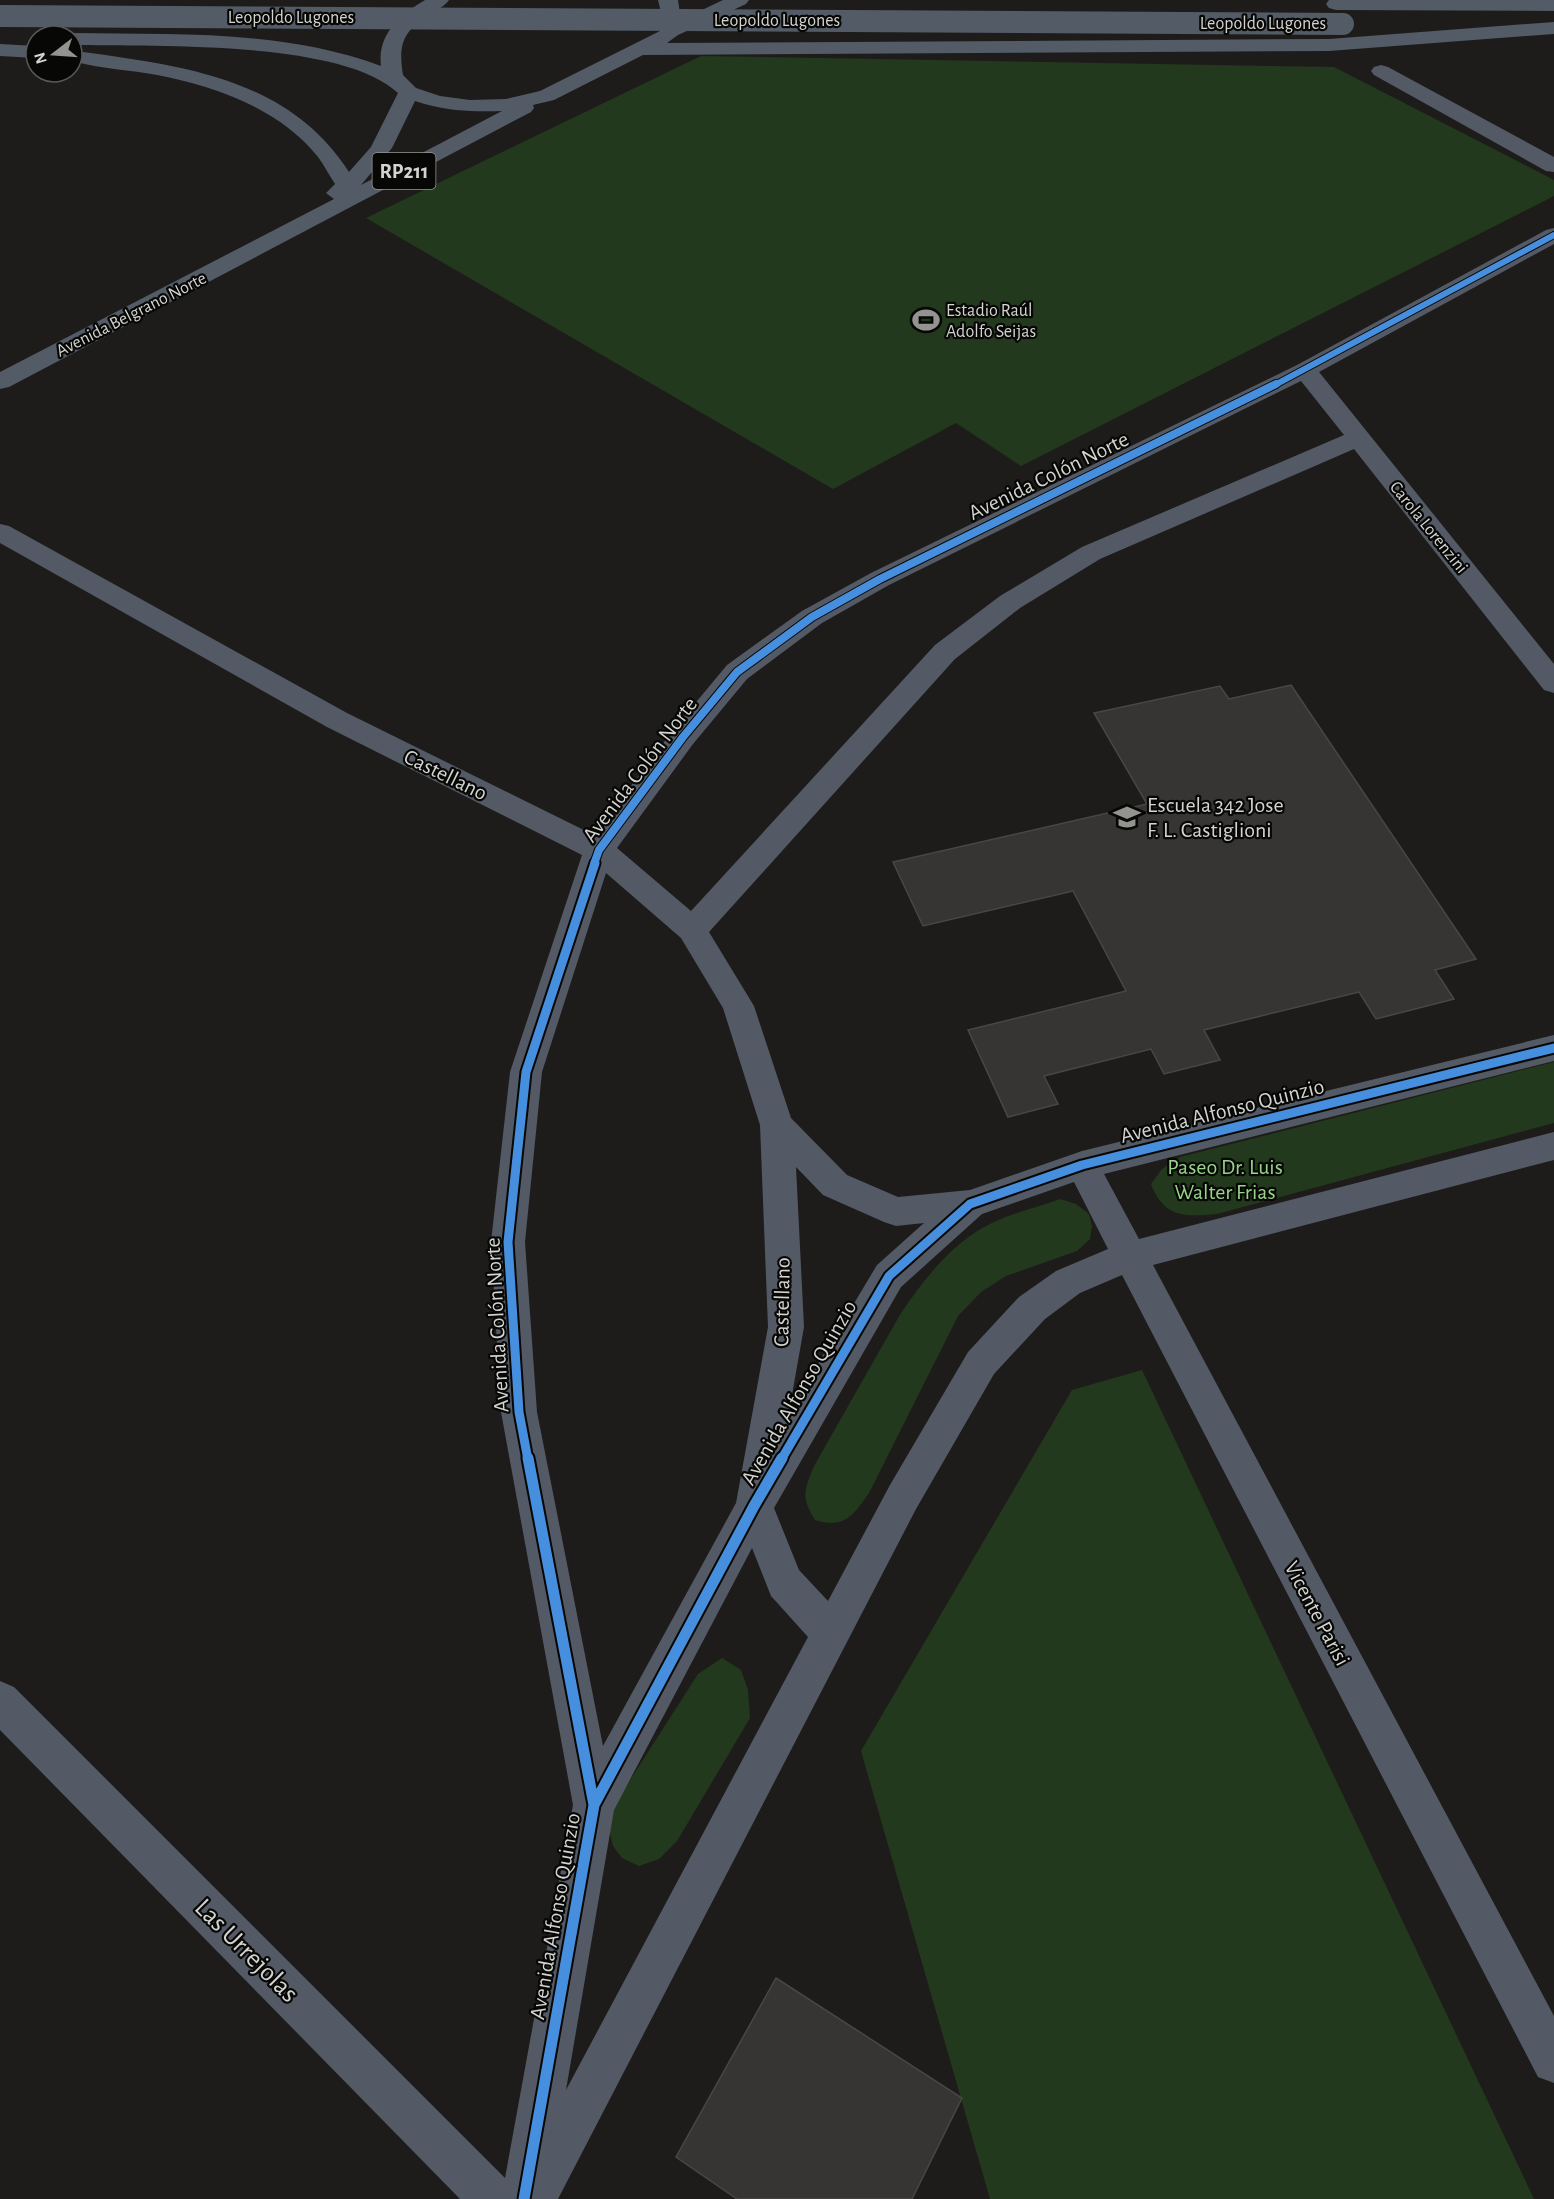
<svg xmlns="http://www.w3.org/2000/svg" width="1554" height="2199" viewBox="0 0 1554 2199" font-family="'Alegreya Sans',sans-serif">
<rect width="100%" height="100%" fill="#1d1c1a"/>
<path fill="#23391d" d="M701 56 1334 67 1554 180V196L1021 466 956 423 833 489 366 218Z
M1554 1062V1123L1217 1214C1185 1217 1164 1218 1151 1184L1162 1169 1180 1157Z
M1060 1199 1076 1204 1089 1214 1092 1226 1090 1239 1077 1251 1006 1276 981 1292 958 1316 869 1493C853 1516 844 1529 815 1520 801 1497 804 1491 814 1466L901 1313C925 1278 954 1240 994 1222 1015 1212 1039 1207 1060 1199Z
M1142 1370 1534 2199H990L861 1751 1072 1390Z
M722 1658 741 1670 748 1690 750 1718 677 1841 659 1859 639 1866 622 1858 613 1846 608 1825 618 1799 698 1674Z"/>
<path fill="#363534" stroke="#484745" stroke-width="1.5" d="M1291 685 1476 959 1435 970 1454 999 1376 1019 1359 992 1204 1030 1220 1060 1164 1074 1151 1049 1044 1076 1058 1104 1008 1117 968 1030 1126 991 1073 891 923 926 893 862 1147 804 1094 713 1220 686 1229 699Z
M776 1978 962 2098 912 2199H737L676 2157Z"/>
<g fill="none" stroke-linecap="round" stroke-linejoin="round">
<path fill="#535a65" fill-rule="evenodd" d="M1381 65 1388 67 1554 157V172L1546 171 1374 75 1371 71 1374 67Z
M1554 228V244L1319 372 1554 664V693L1544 690 1354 449 1100 559 1020 608 955 659 709 932 754 1006 791 1118 847 1175 898 1197 970 1190 1082 1151 1554 1035V1061L1104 1174 1139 1239 1554 1132V1160L1153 1265 1554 2016V2083L1538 2077 1122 1275 1080 1293 1045 1319 994 1374 916 1509 558 2199H460L0 1730V1681L14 1687 505 2178 573 1805 501 1412 491 1242 510 1072 582 855 327 727 0 543V524L9 526 347 713 594 835 673 730 727 665 802 611 871 573 1297 365 1546 230ZM1301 381 1344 435 1082 547 1000 596 935 645 691 911 617 848 693 744 747 679 822 623 889 585ZM606 873 681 938 723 1008 760 1125 768 1327 736 1503 603 1746 537 1412 525 1242 542 1072ZM796 1167 823 1195 884 1222 896 1226 924 1223 877 1265 789 1412 804 1327ZM1074 1182 1108 1249 1056 1271 1019 1297 968 1352 890 1485 828 1601 799 1570 774 1508 901 1287 982 1214ZM752 1548 771 1596 808 1637 566 2090 614 1810Z"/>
<path fill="#535c66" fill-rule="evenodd" d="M425 0H449C444 7 436 10 429 14 403 32 398 44 403 75L416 88 440 96 470 100 506 99 540 91 660 31 662 16 658 0H678L681 20 723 0H749L746 4 678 35 667 43 1329 39 1554 22V34L1329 51 643 55 554 100 533 105 534 108 531 112 9 387 0 389V372L334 199 326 193 335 184C329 175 324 165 318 157 280 109 215 86 157 75 130 70 102 69 76 62L73 58 76 54 83 52C185 66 289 79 349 172L371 147 398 93C341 39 151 47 72 45V36L65 35 72 33C175 35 282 29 381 66 377 34 400 15 425 0ZM415 101C444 111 472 112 502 111L361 185 392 148Z
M1329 0H1554V11L1336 10 1329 8 1326 4Z
M0 44 36 46V58L0 56Z"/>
<path stroke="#535c66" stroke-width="22" d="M0 16 1343 24"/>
<defs>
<path id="cycleway-far3" d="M1273 386 1554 235"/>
<path id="cycleway-far2" d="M594 864 599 850 683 737 737 672 812 617 880 579 1276 384"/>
<path id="cycleway-far1" d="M528 1460 519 1412 508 1242 526 1072 595 863
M781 1460 889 1276 970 1204 1082 1165 1554 1048"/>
<path id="cycleway" d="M528 1458 594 1805
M524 2199 594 1805 754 1506 782 1458"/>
</defs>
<use href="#cycleway-far3" stroke="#070706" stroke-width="8"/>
<use href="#cycleway-far2" stroke="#070706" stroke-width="10"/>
<use href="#cycleway-far1" stroke="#070706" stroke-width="13"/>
<use href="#cycleway" stroke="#070706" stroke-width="15"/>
<use href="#cycleway-far3" stroke="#468fdf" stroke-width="6"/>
<use href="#cycleway-far2" stroke="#468fdf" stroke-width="8"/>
<use href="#cycleway-far1" stroke="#468fdf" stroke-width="9"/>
<use href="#cycleway" stroke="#468fdf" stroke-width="11"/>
</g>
<defs>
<symbol id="stadium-bare" viewBox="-9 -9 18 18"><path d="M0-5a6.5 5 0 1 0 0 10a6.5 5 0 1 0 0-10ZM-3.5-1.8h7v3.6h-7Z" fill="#939390" stroke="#070706" stroke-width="2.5" paint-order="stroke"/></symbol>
<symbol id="school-bare" viewBox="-9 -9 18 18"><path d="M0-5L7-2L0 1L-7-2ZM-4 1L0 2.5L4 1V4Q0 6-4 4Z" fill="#939390" stroke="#070706" stroke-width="2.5" paint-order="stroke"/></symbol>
</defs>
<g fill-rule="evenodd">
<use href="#stadium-bare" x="907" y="301" width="38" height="38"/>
<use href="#school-bare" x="1108" y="798" width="38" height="38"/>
</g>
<g text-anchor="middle" stroke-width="4.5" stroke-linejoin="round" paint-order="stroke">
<g font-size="18" fill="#d3d3d0" stroke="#070706">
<text x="291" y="23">Leopoldo Lugones</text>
<text x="777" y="26">Leopoldo Lugones</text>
<text x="1263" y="29">Leopoldo Lugones</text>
<text transform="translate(131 314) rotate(-27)" y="6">Avenida Belgrano Norte</text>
<text transform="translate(1429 527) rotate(51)" y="6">Carola Lorenzini</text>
</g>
<g font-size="18" fill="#d3d3d0" stroke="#070706" text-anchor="start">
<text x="946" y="316">Estadio Raúl<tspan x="946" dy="21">Adolfo Seijas</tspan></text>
</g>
<rect fill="#070706" stroke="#969693" stroke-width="1.5" x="372.5" y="153" width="63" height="36" rx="4.5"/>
<g font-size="21" font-weight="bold" fill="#d3d3d0">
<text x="404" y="178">RP211</text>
</g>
<g font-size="22" fill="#d3d3d0" stroke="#070706">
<text transform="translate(1048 475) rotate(-26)" y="8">Avenida Colón Norte</text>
<text transform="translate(639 769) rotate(-53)" y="8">Avenida Colón Norte</text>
<text transform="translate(446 774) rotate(26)" y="8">Castellano</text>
<text transform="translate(1222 1110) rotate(-14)" y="8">Avenida Alfonso Quinzio</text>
<text transform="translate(781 1302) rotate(-89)" y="8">Castellano</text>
<text transform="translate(496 1325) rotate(-93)" y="8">Avenida Colón Norte</text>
<text transform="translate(798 1392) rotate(-60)" y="8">Avenida Alfonso Quinzio</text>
<text transform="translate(1318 1613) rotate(62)" y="8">Vicente Parisi</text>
<text transform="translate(554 1916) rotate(-80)" y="8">Avenida Alfonso Quinzio</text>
</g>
<g font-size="22" fill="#d3d3d0" stroke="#070706" text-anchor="start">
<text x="1147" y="812">Escuela 342 Jose<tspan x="1147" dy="25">F. L. Castiglioni</tspan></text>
</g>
<g font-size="22" fill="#96d488" stroke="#070706">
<text x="1225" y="1174">Paseo Dr. Luis<tspan x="1225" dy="25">Walter Frias</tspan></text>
</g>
<g font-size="27" fill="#d3d3d0" stroke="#070706">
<text transform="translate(247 1950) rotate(45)" y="9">Las Urrejolas</text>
</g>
</g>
<g transform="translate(54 54) rotate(253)"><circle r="28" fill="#070706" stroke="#595957" stroke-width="1.5"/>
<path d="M0-4.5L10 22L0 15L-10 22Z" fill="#939390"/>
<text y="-9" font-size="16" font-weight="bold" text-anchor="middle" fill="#d3d3d0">N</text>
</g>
</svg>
